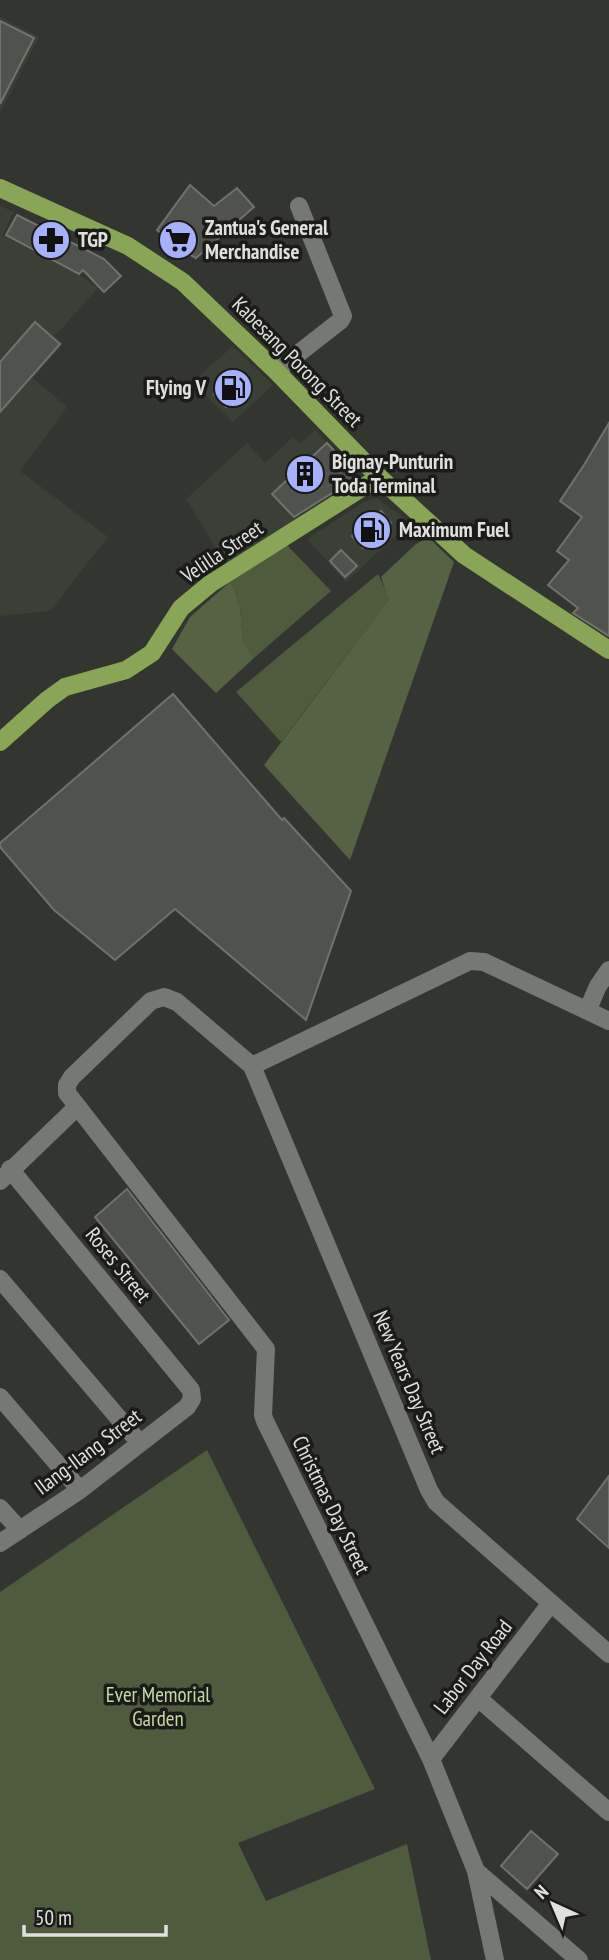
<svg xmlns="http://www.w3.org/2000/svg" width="609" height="1960" viewBox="0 0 609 1960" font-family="'PT Sans Narrow',sans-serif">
<rect width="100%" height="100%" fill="#333530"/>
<path fill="#3b4036" d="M0 17 39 37 0 113Z
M0 206 14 212 2 235 79 275 98 288 55 336 63 344 33 378 67 407 20 471 108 537 50 611 0 616Z
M233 346 273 385 233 422 192 382Z
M315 430 327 443 273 494 296 519 226 565 186 499 247 443 265 463 293 437 300 444Z
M376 498 410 522 346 582 307 539 362 503Z"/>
<path fill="#4e5b3d" d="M286 544 331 591 254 658 243 643 240 607 231 581Z
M378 574 390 599 281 742 236 692Z
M207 1450 375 1789 238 1843 266 1901 407 1844 431 1960H0V1592Z"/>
<path fill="#556344" d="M428 537 454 562 350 860 264 765 389 600 381 577 416 544Z
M231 581 240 607 243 642 254 658 216 693 172 649 190 617Z"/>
<path fill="#50524e" stroke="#70726d" stroke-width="2" d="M0 21 34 38 0 104Z
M190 185 214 206 237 188 254 207 196 258 183 251 157 230Z
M17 215 104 259 121 276 104 292 83 270 79 274 6 235Z
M35 322 60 344 0 412V362Z
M239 370 251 382 226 407 214 394Z
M609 423V636L573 613 578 608 548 585 569 560 557 551 582 517 560 501 584 465Z
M327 443 356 474V478L294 517 272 494Z
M381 511 391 523 363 548 352 536Z
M341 550 357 566 345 577 330 561Z
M173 694 282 820 284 818 351 891 306 1020 175 909 115 960 54 910 0 847V843Z
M127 1189 229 1320 199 1344 95 1217Z
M609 1476V1548L577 1519Z
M531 1831 558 1854 527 1889 501 1866Z"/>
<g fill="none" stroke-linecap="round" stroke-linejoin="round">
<path stroke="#767873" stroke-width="18" d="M276 371 340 321 343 316 299 206
M588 1009 598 986 609 970
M252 1066 470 961 484 962 609 1021
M0 1181 76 1108
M0 1279 139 1442
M0 1397 80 1490
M0 1508 20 1530
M0 1543 80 1490 187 1407 192 1399 191 1390 10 1169
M478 1698 609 1812
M431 1759 551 1603
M476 1871 579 1960
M495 1960 476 1871 431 1759 265 1421 263 1415 266 1349 67 1093V1085L72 1077 151 1001 164 997 177 1002 252 1066 429 1490 436 1502 609 1654"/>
<path stroke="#88a655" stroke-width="18" d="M0 188 128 246 183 282 276 371 379 477 464 555 609 650
M0 742 47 700 65 687 126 670 152 653 181 608 210 584 379 477"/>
</g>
<defs>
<symbol id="pharmacy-disc" viewBox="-11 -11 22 22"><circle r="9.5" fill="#a6b1fc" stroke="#1b1c1a"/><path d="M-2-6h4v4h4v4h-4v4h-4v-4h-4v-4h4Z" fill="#111"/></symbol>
<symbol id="supermarket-disc" viewBox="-11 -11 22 22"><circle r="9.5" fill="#a6b1fc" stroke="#1b1c1a"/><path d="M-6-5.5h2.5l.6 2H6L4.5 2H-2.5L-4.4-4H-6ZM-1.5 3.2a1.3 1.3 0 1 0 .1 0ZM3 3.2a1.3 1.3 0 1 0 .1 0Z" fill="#111"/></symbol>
<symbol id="fuel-disc" viewBox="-11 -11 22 22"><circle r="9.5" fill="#a6b1fc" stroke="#1b1c1a"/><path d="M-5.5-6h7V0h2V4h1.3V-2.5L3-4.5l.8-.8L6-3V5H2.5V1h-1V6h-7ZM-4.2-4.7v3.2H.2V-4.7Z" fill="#111"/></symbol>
<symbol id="building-disc" viewBox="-11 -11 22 22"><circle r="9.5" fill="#a6b1fc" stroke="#1b1c1a"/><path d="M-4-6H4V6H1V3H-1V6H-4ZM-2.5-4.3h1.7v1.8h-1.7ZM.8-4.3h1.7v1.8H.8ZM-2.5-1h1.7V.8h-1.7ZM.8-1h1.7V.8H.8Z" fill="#111"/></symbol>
</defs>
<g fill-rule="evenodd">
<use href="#pharmacy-disc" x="29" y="218" width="44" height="44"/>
<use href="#supermarket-disc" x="156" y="218" width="44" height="44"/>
<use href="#fuel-disc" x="211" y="366" width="44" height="44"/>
<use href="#building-disc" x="283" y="452" width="44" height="44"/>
<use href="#fuel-disc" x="350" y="508" width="44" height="44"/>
</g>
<g text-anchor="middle" stroke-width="7" stroke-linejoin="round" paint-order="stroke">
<g font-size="21" font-weight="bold" fill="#e0e1de" stroke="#1b1c1a" text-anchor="start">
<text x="205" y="235">Zantua's General<tspan x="205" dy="24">Merchandise</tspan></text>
<text x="78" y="247">TGP</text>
<text x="206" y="395" text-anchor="end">Flying V</text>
<text x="332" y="469">Bignay-Punturin<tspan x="332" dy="24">Toda Terminal</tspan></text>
<text x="399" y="537">Maximum Fuel</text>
</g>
<g font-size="21" fill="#e0e1de" stroke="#1b1c1a">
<text transform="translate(297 362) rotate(45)" y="7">Kabesang Porong Street</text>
<text transform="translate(222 552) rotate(-34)" y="7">Velilla Street</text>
<text transform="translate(118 1265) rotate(51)" y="7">Roses Street</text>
<text transform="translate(409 1382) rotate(67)" y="7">New Years Day Street</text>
<text transform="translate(88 1452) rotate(-37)" y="7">Ilang-Ilang Street</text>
<text transform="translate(331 1505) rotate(64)" y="7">Christmas Day Street</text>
<text transform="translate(473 1667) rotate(-52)" y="7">Labor Day Road</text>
</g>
<g font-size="21" fill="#c1dba1" stroke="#1b1c1a">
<text x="158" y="1702">Ever Memorial<tspan x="158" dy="24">Garden</tspan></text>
</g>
</g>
<g transform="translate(553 1904) rotate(316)" stroke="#1b1c1a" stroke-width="5" paint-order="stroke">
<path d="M0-5L12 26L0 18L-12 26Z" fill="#e0e1de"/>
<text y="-10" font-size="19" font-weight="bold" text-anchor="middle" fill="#e0e1de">N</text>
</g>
<path d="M24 1925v10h142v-10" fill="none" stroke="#e0e1de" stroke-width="3.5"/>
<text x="35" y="1925" font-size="21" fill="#e0e1de" stroke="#1b1c1a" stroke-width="5" paint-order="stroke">50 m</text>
</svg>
